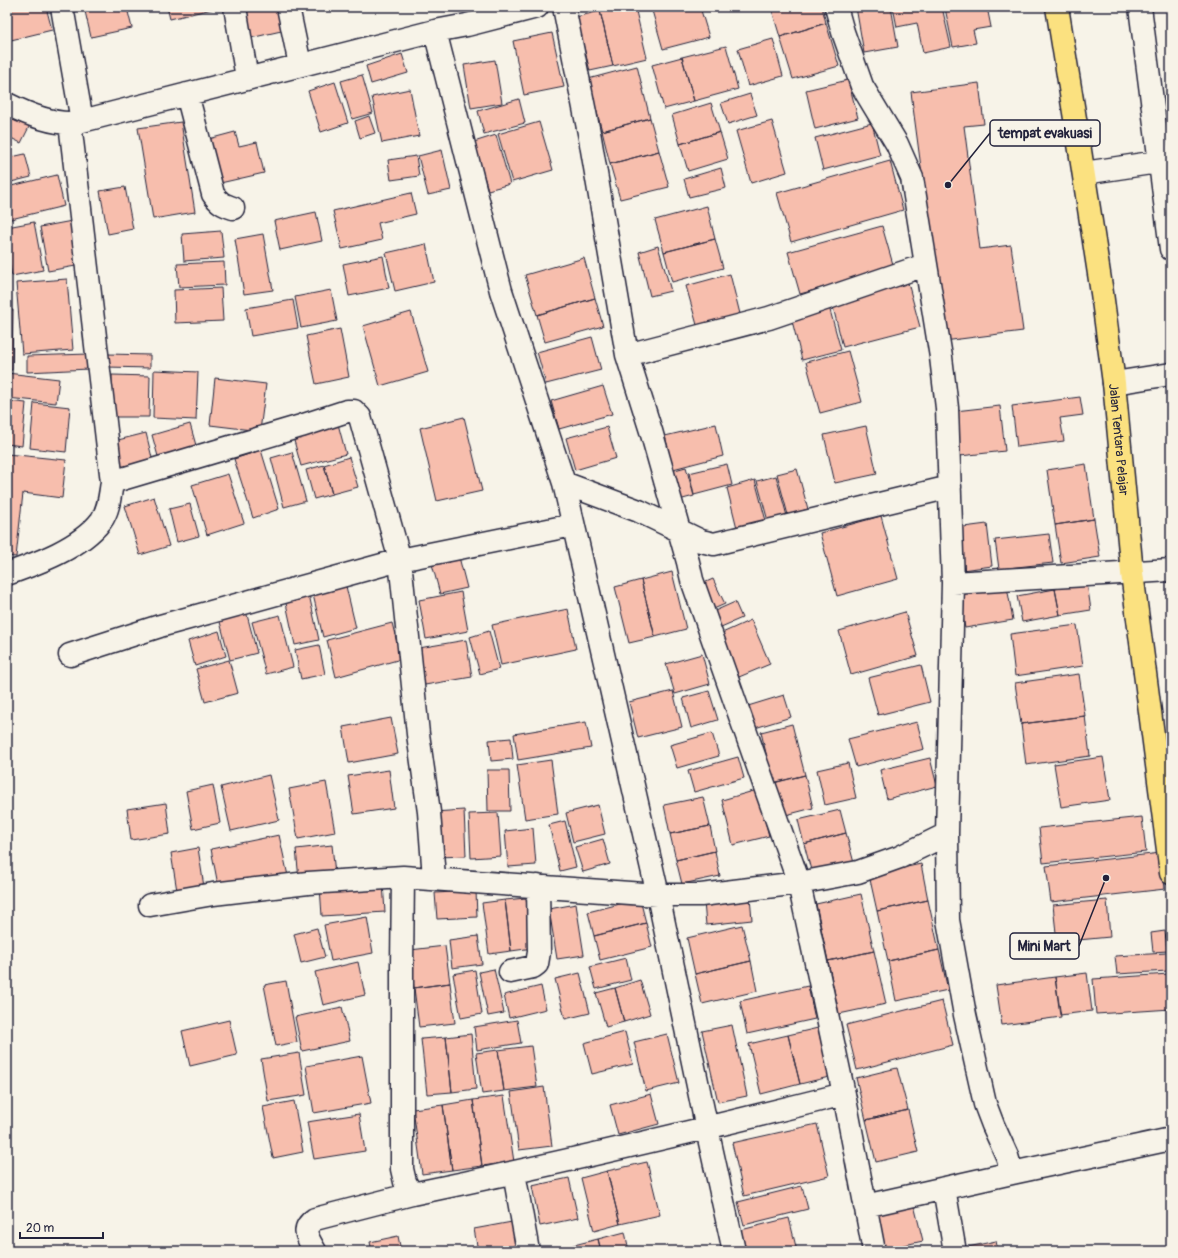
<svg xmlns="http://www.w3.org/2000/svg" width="1178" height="1258" viewBox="0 0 1178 1258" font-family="Pangolin,sans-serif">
<rect width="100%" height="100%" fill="#f7f3e8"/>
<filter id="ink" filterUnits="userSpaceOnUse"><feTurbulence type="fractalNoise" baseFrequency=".025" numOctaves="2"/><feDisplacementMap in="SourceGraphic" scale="8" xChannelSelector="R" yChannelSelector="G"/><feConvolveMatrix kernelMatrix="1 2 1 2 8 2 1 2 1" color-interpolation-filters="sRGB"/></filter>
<g filter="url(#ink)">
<path fill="#f7bead" stroke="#22223b" d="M7 7H46L52 30 7 41Z
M84 7H148L128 12 132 28 91 37Z
M167 7H211L212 9 170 19Z
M238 7H285L290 29 246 39Z
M618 7H635L647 58 613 66 600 11Z
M651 7H700L709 37 663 49Z
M771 7H822L826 23 780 37Z
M856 7H891L898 47 864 53Z
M893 7H942L951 47 923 53 917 23 897 27Z
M948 7H987L991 27 973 30 976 43 953 47 945 8Z
M600 11 613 66 590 71 576 17Z
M826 23 839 66 793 79 780 37Z
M552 33 564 87 524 95 513 41Z
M773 39 783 76 748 86 738 49Z
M726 46 738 89 694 101 682 57Z
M402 54 408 73 371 84 366 66Z
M682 57 694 101 664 109 652 65Z
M495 60 502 103 471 108 464 65Z
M637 66 650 118 602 131 588 79Z
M362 75 373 113 352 119 341 81Z
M848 80 858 118 815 129 806 90Z
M335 82 348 123 321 132 308 91Z
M979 83 984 124 964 126 980 249 1011 245 1023 331 944 341 911 92Z
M410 89 419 136 382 143 372 97Z
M750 94 757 115 728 124 721 103Z
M519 99 525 123 484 134 478 111Z
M711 103 720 132 680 144 672 115Z
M7 113 30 125 21 143 7 136Z
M369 116 375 133 360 138 355 121Z
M650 118 659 151 610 164 602 131Z
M772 121 787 172 751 183 736 131Z
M181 122 195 212 153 219 138 128Z
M539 122 553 170 512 182 498 134Z
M872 123 880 155 823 170 815 138Z
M235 132 239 146 257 142 264 173 216 184 205 140Z
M720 132 728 159 688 171 680 144Z
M496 135 510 184 488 190 474 142Z
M442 150 451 190 428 195 418 156Z
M659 151 669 187 620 199 610 164Z
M25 154 31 177 7 183V158Z
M416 156 419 176 391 180 388 160Z
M890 161 903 210 791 242 777 193Z
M721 168 726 188 689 197 684 179Z
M57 175 64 206 7 220V187Z
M125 187 133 229 108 234 100 191Z
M411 193 416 214 378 223 382 240 342 249 333 211Z
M707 206 715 239 664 252 655 220Z
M316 212 322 241 280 250 274 221Z
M72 221 81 265 48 271 40 227Z
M34 222 43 270 12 276 7 251V227Z
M882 226 894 268 800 294 788 252Z
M221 231 224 258 184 261 182 234Z
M263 234 273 290 244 294 235 239Z
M715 239 723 268 672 282 664 252Z
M426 244 434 282 395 291 386 253Z
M658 246 671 291 650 296 639 252Z
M383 256 389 288 349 296 343 264Z
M584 258 595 298 537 315 525 275Z
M224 262 225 285 179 287 177 264Z
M730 274 740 314 697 325 686 286Z
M67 279 73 350 22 354 16 283Z
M907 279 920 327 843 347 831 299Z
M221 288 223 321 175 323 174 290Z
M331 290 337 321 301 328 295 297Z
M595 298 603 326 545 342 537 315Z
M293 300 298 328 251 336 246 308Z
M828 303 841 350 802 360 790 313Z
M7 310H13L12 370H7Z
M411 312 428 372 380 386 363 326Z
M340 329 349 377 316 384 306 336Z
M592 337 601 370 546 384 537 352Z
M848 351 862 402 820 413 806 362Z
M89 354V369L27 372V356Z
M108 354 150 355V368L107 367Z
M154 370 198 372 196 420 153 418Z
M7 373 59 379 56 403 7 398Z
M112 375 150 376 149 417H111Z
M215 378 266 384 260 431 210 425Z
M603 386 612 414 559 429 551 401Z
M1080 397 1083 415 1060 418 1064 441 1017 447 1012 406Z
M7 401 26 403 22 446 7 444Z
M34 403 70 407 66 452 30 448Z
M1000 406 1005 451 960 456 955 411Z
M464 417 482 491 437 501 420 428Z
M190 424 197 449 159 460 152 435Z
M338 424 346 454 301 466 293 437Z
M716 424 723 456 673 469 665 436Z
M866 426 877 474 835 483 824 435Z
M607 427 616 458 575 470 566 438Z
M146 433 153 462 117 471 110 442Z
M261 450 279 509 253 518 234 459Z
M292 452 306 501 284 507 271 458Z
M7 454 66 460 62 498 23 493 16 557 7 556Z
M349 457 358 487 332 494 324 465Z
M727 464 732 485 694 495 689 473Z
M1086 464 1094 519 1055 525 1047 470Z
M324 465 332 494 314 499 306 470Z
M686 467 694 496 679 500 671 471Z
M797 469 808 509 788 515 777 474Z
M228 474 244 523 207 535 192 485Z
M776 476 787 516 768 521 757 481Z
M755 480 766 521 737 528 727 488Z
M154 497 169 546 140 555 125 506Z
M190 504 199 536 177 542 169 509Z
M881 516 898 579 837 596 820 533Z
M1094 519 1100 557 1061 563 1055 525Z
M987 524 992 566 962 570 956 528Z
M1049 534 1053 563 999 569 995 540Z
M459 557 467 588 440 594 432 564Z
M672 572 686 629 655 637 641 580Z
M344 578 356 628 323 637 311 586Z
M713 579 725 604 709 611 697 586Z
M641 580 655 637 629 643 615 587Z
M1087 583 1091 610 1060 615 1055 589Z
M1007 587 1013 620 965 628 959 595Z
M1055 589 1060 615 1022 622 1017 596Z
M308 590 319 640 295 645 284 594Z
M461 592 468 631 426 639 419 600Z
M735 602 742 618 714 630 708 614Z
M568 609 576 649 501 665 492 625Z
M246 611 257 653 230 660 219 618Z
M905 612 918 656 851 675 839 631Z
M280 615 293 667 266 674 252 622Z
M751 620 770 664 739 677 720 634Z
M392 623 401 659 336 677 327 640Z
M1077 625 1083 666 1015 676 1010 634Z
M219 631 226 656 195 666 188 641Z
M489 631 499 669 480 674 470 637Z
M466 640 472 677 419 686 413 649Z
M319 645 325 674 301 679 295 650Z
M702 654 710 684 675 694 666 664Z
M229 660 238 693 205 702 196 669Z
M921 665 930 702 878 715 868 678Z
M1079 674 1085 716 1021 724 1015 683Z
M673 691 682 727 638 738 629 702Z
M709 691 718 720 691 728 683 698Z
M784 695 791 717 755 728 748 706Z
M1085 716 1090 756 1026 765 1021 724Z
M391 718 398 754 349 763 343 727Z
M586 722 591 748 518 760 514 734Z
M917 722 924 749 856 767 848 739Z
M792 724 805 775 773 783 761 732Z
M712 733 719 756 677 768 670 745Z
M511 738 513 759 491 761 489 740Z
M738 757 744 778 694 792 688 771Z
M1103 757 1110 800 1061 807 1054 764Z
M930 758 937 786 887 799 880 770Z
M551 760 558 814 525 819 517 765Z
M848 763 856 798 825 805 817 770Z
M389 770 394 808 354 814 348 776Z
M487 770H509L510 811H488Z
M269 775 279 820 231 831 221 787Z
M805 775 813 808 782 816 773 783Z
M326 782 335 832 298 839 289 789Z
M213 785 220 823 193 829 186 791Z
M757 790 769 836 733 845 722 800Z
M703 797 710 826 670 834 664 805Z
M166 803 170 834 131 840 127 809Z
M598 805 605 834 573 842 566 813Z
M464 810 466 856 437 857 434 812Z
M840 810 846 833 804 844 798 820Z
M498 813 501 856 471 858 469 814Z
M1142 817 1146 852 1043 863 1039 828Z
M565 821 576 867 560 871 549 825Z
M710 826 715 851 676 860 670 834Z
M533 828 536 865 508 867 505 831Z
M846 833 854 863 812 874 804 844Z
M279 835 288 876 219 890 211 849Z
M603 839 610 864 583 872 575 847Z
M332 845 335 874 299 879 296 849Z
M198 848 204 887 177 891 171 853Z
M715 851 720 876 682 884 676 860Z
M1161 853 1165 889 1051 902 1046 866Z
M921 864 928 900 877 911 869 875Z
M383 883 385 912 322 916 320 887Z
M476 891 477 917 437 919 435 893Z
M861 894 874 951 828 961 816 904Z
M526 898 533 948 511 951 505 900Z
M750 898 752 920 706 925 704 902Z
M640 899 646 923 594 936 588 912Z
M505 900 511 951 489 954 482 903Z
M928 900 939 950 888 961 877 911Z
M1107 900 1110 937 1057 942 1053 905Z
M576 904 584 955 557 959 549 909Z
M367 917 373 953 331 961 324 925Z
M646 923 652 947 600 960 594 936Z
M742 925 751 961 695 974 687 938Z
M317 928 325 957 301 963 294 934Z
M1165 931 1167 951 1153 952 1151 933Z
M478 936 482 964 452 968 449 940Z
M445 946 450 983 414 988 410 950Z
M939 950 948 990 896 1001 888 961Z
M874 951 886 1004 839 1014 828 961Z
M1167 953 1168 971 1117 974 1115 956Z
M626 958 631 980 596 989 590 967Z
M751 961 757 991 702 1004 695 974Z
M358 962 365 995 323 1005 315 972Z
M494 969 504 1013 488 1016 479 972Z
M475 970 482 1014 461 1018 453 974Z
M580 973 590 1013 565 1019 555 979Z
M1087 973 1092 1011 1060 1015 1055 977Z
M1169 974 1171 1009 1096 1014 1093 979Z
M1055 977 1061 1017 1002 1025 996 985Z
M640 980 650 1014 624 1022 615 988Z
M286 981 297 1042 276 1046 264 985Z
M450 983 455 1023 419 1027 414 988Z
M541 986 546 1009 509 1018 504 995Z
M808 986 815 1019 747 1034 740 1001Z
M615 988 624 1022 606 1027 596 993Z
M942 1001 953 1045 857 1070 846 1025Z
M342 1007 350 1041 302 1051 295 1017Z
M229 1020 237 1055 190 1066 182 1031Z
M517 1020 521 1043 477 1050 474 1027Z
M732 1025 747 1096 718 1102 702 1031Z
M818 1028 829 1077 800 1084 788 1035Z
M625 1032 633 1064 592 1074 584 1043Z
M471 1034 476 1089 452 1092 446 1037Z
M667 1034 679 1083 646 1091 634 1042Z
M788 1035 800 1084 761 1094 749 1044Z
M446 1037 452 1092 427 1094 421 1039Z
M531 1046 537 1087 504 1091 498 1050Z
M498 1050 504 1091 482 1094 476 1053Z
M299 1053 306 1095 268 1101 261 1059Z
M362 1056 371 1103 314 1113 306 1066Z
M897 1068 908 1110 866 1120 856 1078Z
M544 1087 552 1146 519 1150 511 1092Z
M651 1094 659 1124 618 1135 610 1105Z
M504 1096 514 1162 482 1166 473 1100Z
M473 1100 482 1166 452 1170 443 1105Z
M294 1101 303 1152 273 1158 263 1107Z
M443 1105 452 1170 422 1174 413 1109Z
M908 1110 918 1152 876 1162 866 1120Z
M359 1114 365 1151 314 1159 307 1122Z
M817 1124 829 1176 744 1196 732 1143Z
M647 1162 660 1215 620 1224 607 1171Z
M607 1171 620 1224 594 1231 581 1178Z
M569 1178 578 1218 540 1226 532 1186Z
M802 1186 808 1209 744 1225 738 1202Z
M912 1197 923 1241 881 1250 871 1207Z
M789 1218 797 1251H746L741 1230Z
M512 1222 517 1251H478L474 1229Z
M625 1232 629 1251H601L598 1239Z
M398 1236 401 1251H372L370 1242Z
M598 1239 601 1251H550Z
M996 1241 998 1251H954V1250Z"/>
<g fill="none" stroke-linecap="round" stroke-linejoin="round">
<defs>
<path id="minor" d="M62 7 82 121
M235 7 247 78
M288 7 300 65
M564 7 590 138 627 355 651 431 688 562 692 580 799 883 844 1094 874 1251
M836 7 843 32 862 86 897 144 912 178 941 357 947 408 953 583 947 834 948 920 965 1015 985 1104 993 1125 1007 1156 1012 1173 1171 1139
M1140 7 1171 249
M435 31 501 291 564 483 658 895 707 1129 734 1251
M187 94 213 194C219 203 224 205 233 208
M7 104C25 113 50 123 70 123 74 123 78 121 82 121L435 31 467 25 537 7
M1084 173 1171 160
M627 355 769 318 925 265
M1114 383 1171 374
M112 482 301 426 347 411H354L360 417 400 560 418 734 429 812 434 878
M564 483 639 511 701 541 714 544 950 487
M7 574C38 563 80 548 101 521 109 510 110 495 112 482L70 123
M953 583 1171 570
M70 655 160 626 400 560 573 525
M403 877 402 967V1169L405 1182 412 1194C557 1164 701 1130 844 1094
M150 905 213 894 308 883 403 877 658 895H701L799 883 858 872 900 857 947 834
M510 972 533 967 537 964 539 952 538 886
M514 1173 528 1251
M944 1188 954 1246
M865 1206 1012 1173
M315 1251C308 1238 300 1229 315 1219L412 1194"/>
<g id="major">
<path id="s1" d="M1057 7 1077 131 1102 293 1114 383 1132 573 1171 873"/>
</g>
</defs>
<use href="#minor" stroke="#22223b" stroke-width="25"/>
<use href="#major" stroke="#22223b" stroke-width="25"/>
<use href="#minor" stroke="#f7f3e8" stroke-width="22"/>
<use href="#major" stroke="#fbe180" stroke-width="22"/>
</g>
</g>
<g text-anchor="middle" stroke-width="4" stroke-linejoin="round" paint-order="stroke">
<g font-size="13" fill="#22223b" stroke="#f7f3e8">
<text dy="5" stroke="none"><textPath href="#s1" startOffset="437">Jalan Tentara Pelajar</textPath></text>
</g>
</g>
<path fill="none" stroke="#22223b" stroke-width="1.5" d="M948 185L990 133M1106 878L1079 946"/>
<g fill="#22223b" stroke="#f7f3e8" stroke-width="1.5">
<circle cx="948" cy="185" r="4"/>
<circle cx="1106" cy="878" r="4"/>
</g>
<g fill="#f7f3e8" stroke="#22223b" stroke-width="1.5">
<rect x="990" y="120" width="110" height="26" rx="4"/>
<rect x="1010" y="933" width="69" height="26" rx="4"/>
</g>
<g font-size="14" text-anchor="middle" font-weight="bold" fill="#22223b">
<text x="1045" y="138">tempat evakuasi</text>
<text x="1044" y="951">Mini Mart</text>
</g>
<rect width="1178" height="1258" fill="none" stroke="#f7f3e8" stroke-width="24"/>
<rect x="12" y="12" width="1154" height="1234" fill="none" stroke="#22223b" stroke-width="1.5" filter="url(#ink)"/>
<path d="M20 1232v6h83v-6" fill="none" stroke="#22223b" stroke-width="2"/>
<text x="26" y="1232" font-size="12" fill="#22223b" stroke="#f7f3e8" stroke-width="3" paint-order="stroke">20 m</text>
</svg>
